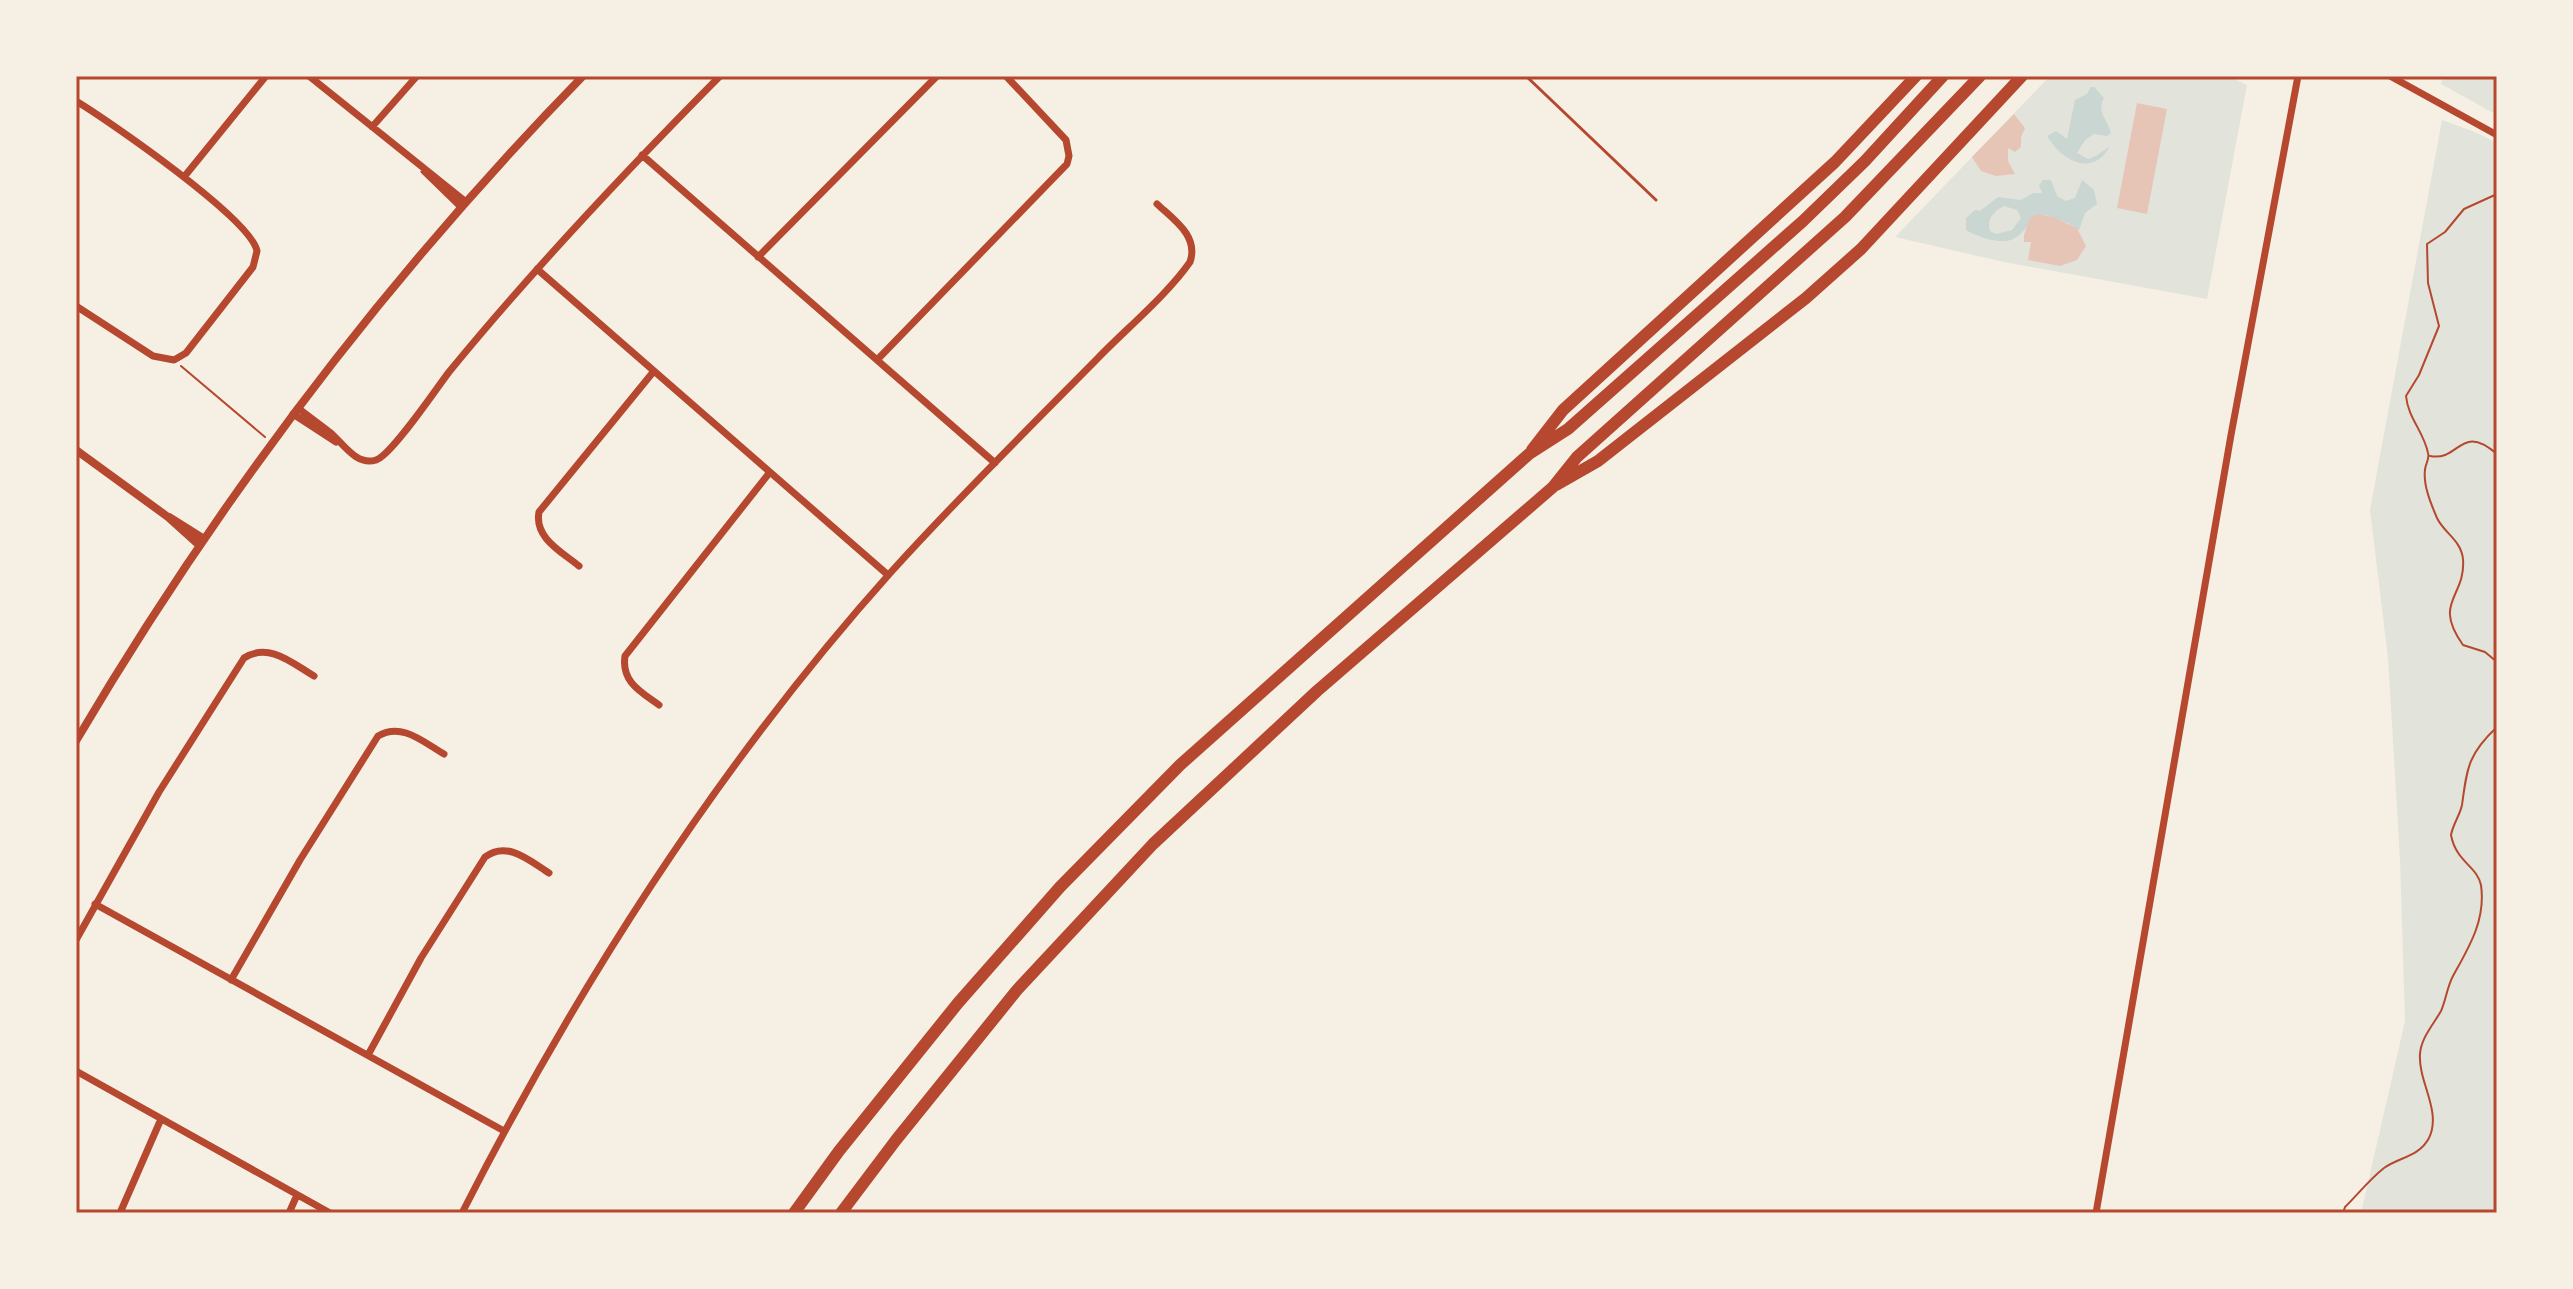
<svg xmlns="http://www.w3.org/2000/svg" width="2573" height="1289" viewBox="0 0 2573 1289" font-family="'Fira Sans',sans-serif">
<rect width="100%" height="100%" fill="#f6efe4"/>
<path fill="#e2e4dc" d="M2050 76H2227L2247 85 2207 299 2004 262 1895 237Z
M2443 76H2497V115L2441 84Z
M2442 120 2475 132 2497 143V1213H2361L2405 1021 2400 859 2388 658 2370 510Z"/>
<path fill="#c9d6d2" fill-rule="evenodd" d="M2091 87H2094L2104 98C2096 112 2108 120 2111 133L2107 136 2094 134 2085 140 2077 153 2088 159 2096 156 2110 146C2093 178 2062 161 2047 136L2056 131 2067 139 2075 100 2087 94Z
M2043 180H2051L2057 196 2066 201 2075 198 2082 180 2094 190 2097 204 2085 213 2079 230 2068 223 2045 215C2029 218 2027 231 2015 238 2002 246 1978 237 1966 230V218L1975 210 1980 211 1998 197 2021 200 2033 193H2042L2039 185ZM2004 206 2017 210 2021 218 2012 230 1996 234 1990 231C1986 220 1994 211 2004 206Z"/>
<path fill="#e6c5b7" d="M2137 103 2167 109 2147 214 2117 208Z
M2014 114 2025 128 2021 137V147L2015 152 2008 148V161L2015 174 1996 176 1981 171 1972 157Z
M2037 214 2053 217 2077 228 2086 246 2077 260 2060 266 2028 260 2031 242H2024V235L2030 218Z"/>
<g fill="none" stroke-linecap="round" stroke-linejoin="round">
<path stroke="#b5482f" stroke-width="2" d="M2497 194 2464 209 2445 232 2427 244 2428 283 2439 326 2419 375 2406 396C2408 418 2424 432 2428 453 2430 459 2425 464 2425 470 2423 485 2431 504 2437 518 2444 533 2461 540 2463 559 2466 598 2432 601 2463 645L2485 652 2497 662
M181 366 265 437
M2430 456C2460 462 2460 422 2497 454
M2343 1213 2345 1207C2358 1194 2370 1179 2384 1168 2399 1157 2419 1157 2429 1138 2442 1111 2418 1082 2420 1054 2421 1038 2433 1025 2441 1011 2446 1000 2447 987 2453 976 2469 947 2486 920 2481 885 2477 866 2456 862 2451 835 2453 824 2460 815 2462 805 2467 768 2468 754 2497 727"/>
<path stroke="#b5482f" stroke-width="3" d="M1526 76 1656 200"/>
<path stroke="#b5482f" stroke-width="7" d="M309 76 466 202
M2390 76 2497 135
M76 101C109 121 251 219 257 251L253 267 186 353 174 360 153 356 76 306
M372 127 417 76
M642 155 995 463
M424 171 461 207
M184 177 266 76
M758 257 937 76
M537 269 888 575
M877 360 1067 164 1069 156 1066 140 1006 76
M298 408C309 417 321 425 332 434 344 445 357 466 376 460 391 456 436 389 449 372 534 268 626 171 720 76
M293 414 336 442
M579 566C562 552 534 538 539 512L654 371
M659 705C641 692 621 682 625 656L770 472
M95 904 504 1131
M76 940 159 792 244 658C269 642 292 663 314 676
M231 980 300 860 378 736C402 722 423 742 444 754
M368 1055 421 958 485 857C507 840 530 861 549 873
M76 1071 330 1213
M120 1213 161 1119
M289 1213 297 1195
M462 1213C579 983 719 764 892 571 958 498 1028 429 1098 358 1126 329 1167 295 1190 262 1199 236 1174 220 1157 204
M2096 1213 2231 435 2298 76"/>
<path stroke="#b5482f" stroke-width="8" d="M76 450 168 517 199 545
M169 517 204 539
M76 741C218 500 388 276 583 76"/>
<path stroke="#b5482f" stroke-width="12" d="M1532 450 1563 410 1835 162 1916 76
M1556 485 1598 461 1806 298 1861 249 2022 76
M794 1213 839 1151 958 1003 1060 887 1180 765 1529 454 1568 429 1803 221 1865 161 1943 76
M841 1213 896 1140 1017 990 1153 844 1317 691 1553 487 1577 457 1845 217 1980 76"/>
</g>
<rect width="2573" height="1289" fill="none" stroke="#f6efe4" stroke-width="156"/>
<rect x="78" y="78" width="2417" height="1133" fill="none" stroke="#b5482f" stroke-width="3"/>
</svg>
